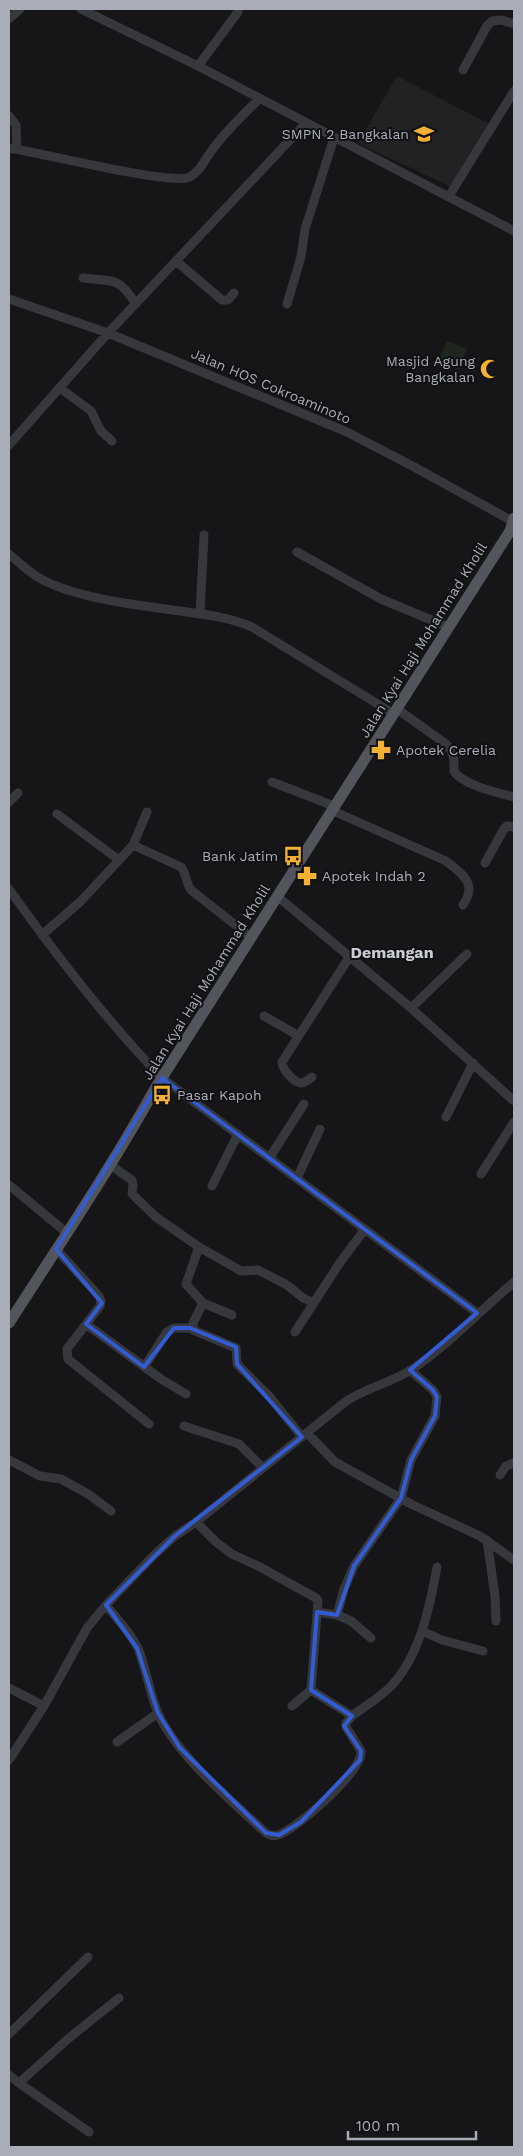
<svg xmlns="http://www.w3.org/2000/svg" width="523" height="2156" viewBox="0 0 523 2156" font-family="'Work Sans',sans-serif">
<rect width="100%" height="100%" fill="#161618"/>
<path fill="#222225" d="M397 76 491 125 451 187 358 143Z"/>
<path fill="#1e261f" d="M447 341 467 349 459 370 438 361Z"/>
<g fill="none" stroke-linecap="round" stroke-linejoin="round">
<path stroke="#37383d" stroke-width="9" d="M81 9 198 66 514 231
M9 19 20 9
M198 66 238 12
M463 70 487 26 492 21 502 20 514 24
M9 116 16 125 17 149
M9 148C38 152 172 186 190 177 200 172 205 159 212 150 225 132 242 116 259 99
M449 196 514 91
M176 261 222 300H228L234 293
M83 278C114 282 118 276 136 304
M9 299 108 333 347 432 416 468 514 522
M287 304 301 257 305 229 334 138
M60 388 91 411 101 431 112 441
M9 445 108 333 306 123
M297 552 381 599 448 627
M9 554C17 561 26 569 36 576 69 597 134 605 173 610 200 614 226 616 252 627L394 714
M200 613 204 535
M397 709 446 744C455 754 454 759 454 771 462 785 499 793 514 797
M272 782 334 806
M9 802 18 793
M331 810 446 861C462 873 478 884 463 905
M57 814 119 860
M133 845 147 812
M485 863 504 829 507 826 514 827
M9 889C56 955 106 1020 162 1078L477 1313
M277 896 411 1008 514 1101
M42 935 81 901 133 845 181 867C186 873 186 883 191 890L252 938
M411 1008 467 954
M264 1016 299 1036
M312 1077C309 1079 305 1083 301 1083 293 1082 282 1069 282 1062L350 956
M446 1117 473 1063
M270 1157 304 1104
M110 1165 132 1180 133 1185 132 1193 134 1196 156 1217 199 1247 241 1271 258 1270 287 1285 303 1298 314 1303
M481 1174 514 1122
M297 1178 320 1129
M9 1185 67 1233
M212 1186 238 1134
M199 1247 186 1284 203 1303 232 1315
M56 1249 99 1296 101 1301 100 1306 67 1349 68 1359 149 1424
M203 1303 193 1323V1330L236 1348 237 1364 270 1397 302 1437
M86 1324 161 1379 186 1394
M295 1332 339 1264 365 1229
M144 1367 167 1332 174 1328H192
M184 1426 239 1444 263 1468
M307 1433 335 1462 413 1505 480 1536 514 1560
M9 1460 40 1476 61 1479 88 1494 111 1511
M500 1475 506 1466 514 1463
M196 1522 216 1542 232 1554 260 1567 316 1598 318 1601 311 1690 292 1706
M487 1540 495 1596 496 1621
M106 1605C117 1619 130 1632 138 1648 148 1673 150 1701 164 1725 188 1765 232 1801 266 1833 270 1835 273 1837 278 1835 296 1830 364 1770 361 1751L346 1727V1723L352 1716 311 1690
M317 1612 337 1615
M422 1631 442 1640 483 1651
M371 1638 351 1621 337 1615 344 1589 354 1566 401 1498 411 1460 435 1416 437 1397 433 1390 410 1370
M9 1688 44 1706
M352 1716C365 1706 381 1697 392 1685 420 1655 430 1606 437 1567
M117 1742 158 1713
M9 1760 44 1706 87 1628 106 1605 154 1555 175 1536 196 1522 345 1402C366 1388 390 1383 411 1370 448 1345 480 1311 514 1282
M9 2034 88 1957
M9 2075 19 2083 69 2038 119 1998
M19 2083 89 2132"/>
<path stroke="#53555c" stroke-width="11" d="M9 1323C59 1245 111 1168 156 1087L510 531 514 518"/>
</g>
<path fill="none" stroke="#325cd3" stroke-width="4" stroke-linejoin="round" d="M162 1078 477 1313 410 1370 433 1390 437 1397 435 1416 411 1460 401 1498 354 1566 337 1615 317 1612 311 1690 352 1716 344 1726 361 1751 360 1760 301 1822 279 1835 266 1833 180 1748 158 1713 137 1648 106 1605 175 1536 302 1437 237 1364 236 1347 190 1328H174L144 1367 86 1324 102 1303 56 1249Z"/>
<defs>
<symbol id="school-bare" viewBox="-9 -9 18 18"><path d="M0-5L7-2L0 1L-7-2ZM-4 1L0 2.5L4 1V4Q0 6-4 4Z" fill="#f2b134" stroke="#111113" stroke-width="2.5" paint-order="stroke"/></symbol>
<symbol id="mosque-bare" viewBox="-9 -9 18 18"><path d="M3.5-4.9A6 6 0 1 0 3.5 4.9A5 5 0 1 1 3.5-4.9Z" fill="#f2b134" stroke="#111113" stroke-width="2.5" paint-order="stroke"/></symbol>
<symbol id="pharmacy-bare" viewBox="-9 -9 18 18"><path d="M-2-6h4v4h4v4h-4v4h-4v-4h-4v-4h4Z" fill="#f2b134" stroke="#111113" stroke-width="2.5" paint-order="stroke"/></symbol>
<symbol id="bus-bare" viewBox="-9 -9 18 18"><path d="M-5-6H5V4H4V6H2V4H-2V6H-4V4H-5ZM-3.5-4V0h7V-4ZM-3.5 1.2v1.5H-2V1.2ZM2 1.2v1.5H3.5V1.2Z" fill="#f2b134" stroke="#111113" stroke-width="2.5" paint-order="stroke"/></symbol>
</defs>
<g fill-rule="evenodd">
<use href="#school-bare" x="410" y="120" width="28" height="28"/>
<use href="#mosque-bare" x="476" y="355" width="28" height="28"/>
<use href="#pharmacy-bare" x="367" y="736" width="28" height="28"/>
<use href="#bus-bare" x="279" y="842" width="28" height="28"/>
<use href="#pharmacy-bare" x="293" y="862" width="28" height="28"/>
<use href="#bus-bare" x="148" y="1081" width="28" height="28"/>
</g>
<g text-anchor="middle" stroke-width="4" stroke-linejoin="round" paint-order="stroke">
<g font-size="14" fill="#a8adb8" stroke="#111113" text-anchor="end">
<text x="409" y="139">SMPN 2 Bangkalan</text>
<text x="475" y="366">Masjid Agung<tspan x="475" dy="16">Bangkalan</tspan></text>
<text x="396" y="755" text-anchor="start">Apotek Cerelia</text>
<text x="278" y="861">Bank Jatim</text>
<text x="322" y="881" text-anchor="start">Apotek Indah 2</text>
<text x="177" y="1100" text-anchor="start">Pasar Kapoh</text>
</g>
<g font-size="14" fill="#a8adb8" stroke="#111113">
<text transform="translate(271 386) rotate(23)" y="5">Jalan HOS Cokroaminoto</text>
<text transform="translate(423 640) rotate(-58)" y="5">Jalan Kyai Haji Mohammad Kholil</text>
<text transform="translate(206 982) rotate(-58)" y="5">Jalan Kyai Haji Mohammad Kholil</text>
</g>
<g font-size="16" font-weight="bold" fill="#c9ccd4" stroke="#111113">
<text x="392" y="958">Demangan</text>
</g>
</g>
<rect width="523" height="2156" fill="none" stroke="#a8adb8" stroke-width="20"/>
<path d="M348 2131v8h128v-8" fill="none" stroke="#a8adb8" stroke-width="2.5"/>
<text x="356" y="2131" font-size="15" fill="#a8adb8" stroke="#111113" stroke-width="4" paint-order="stroke">100 m</text>
</svg>
